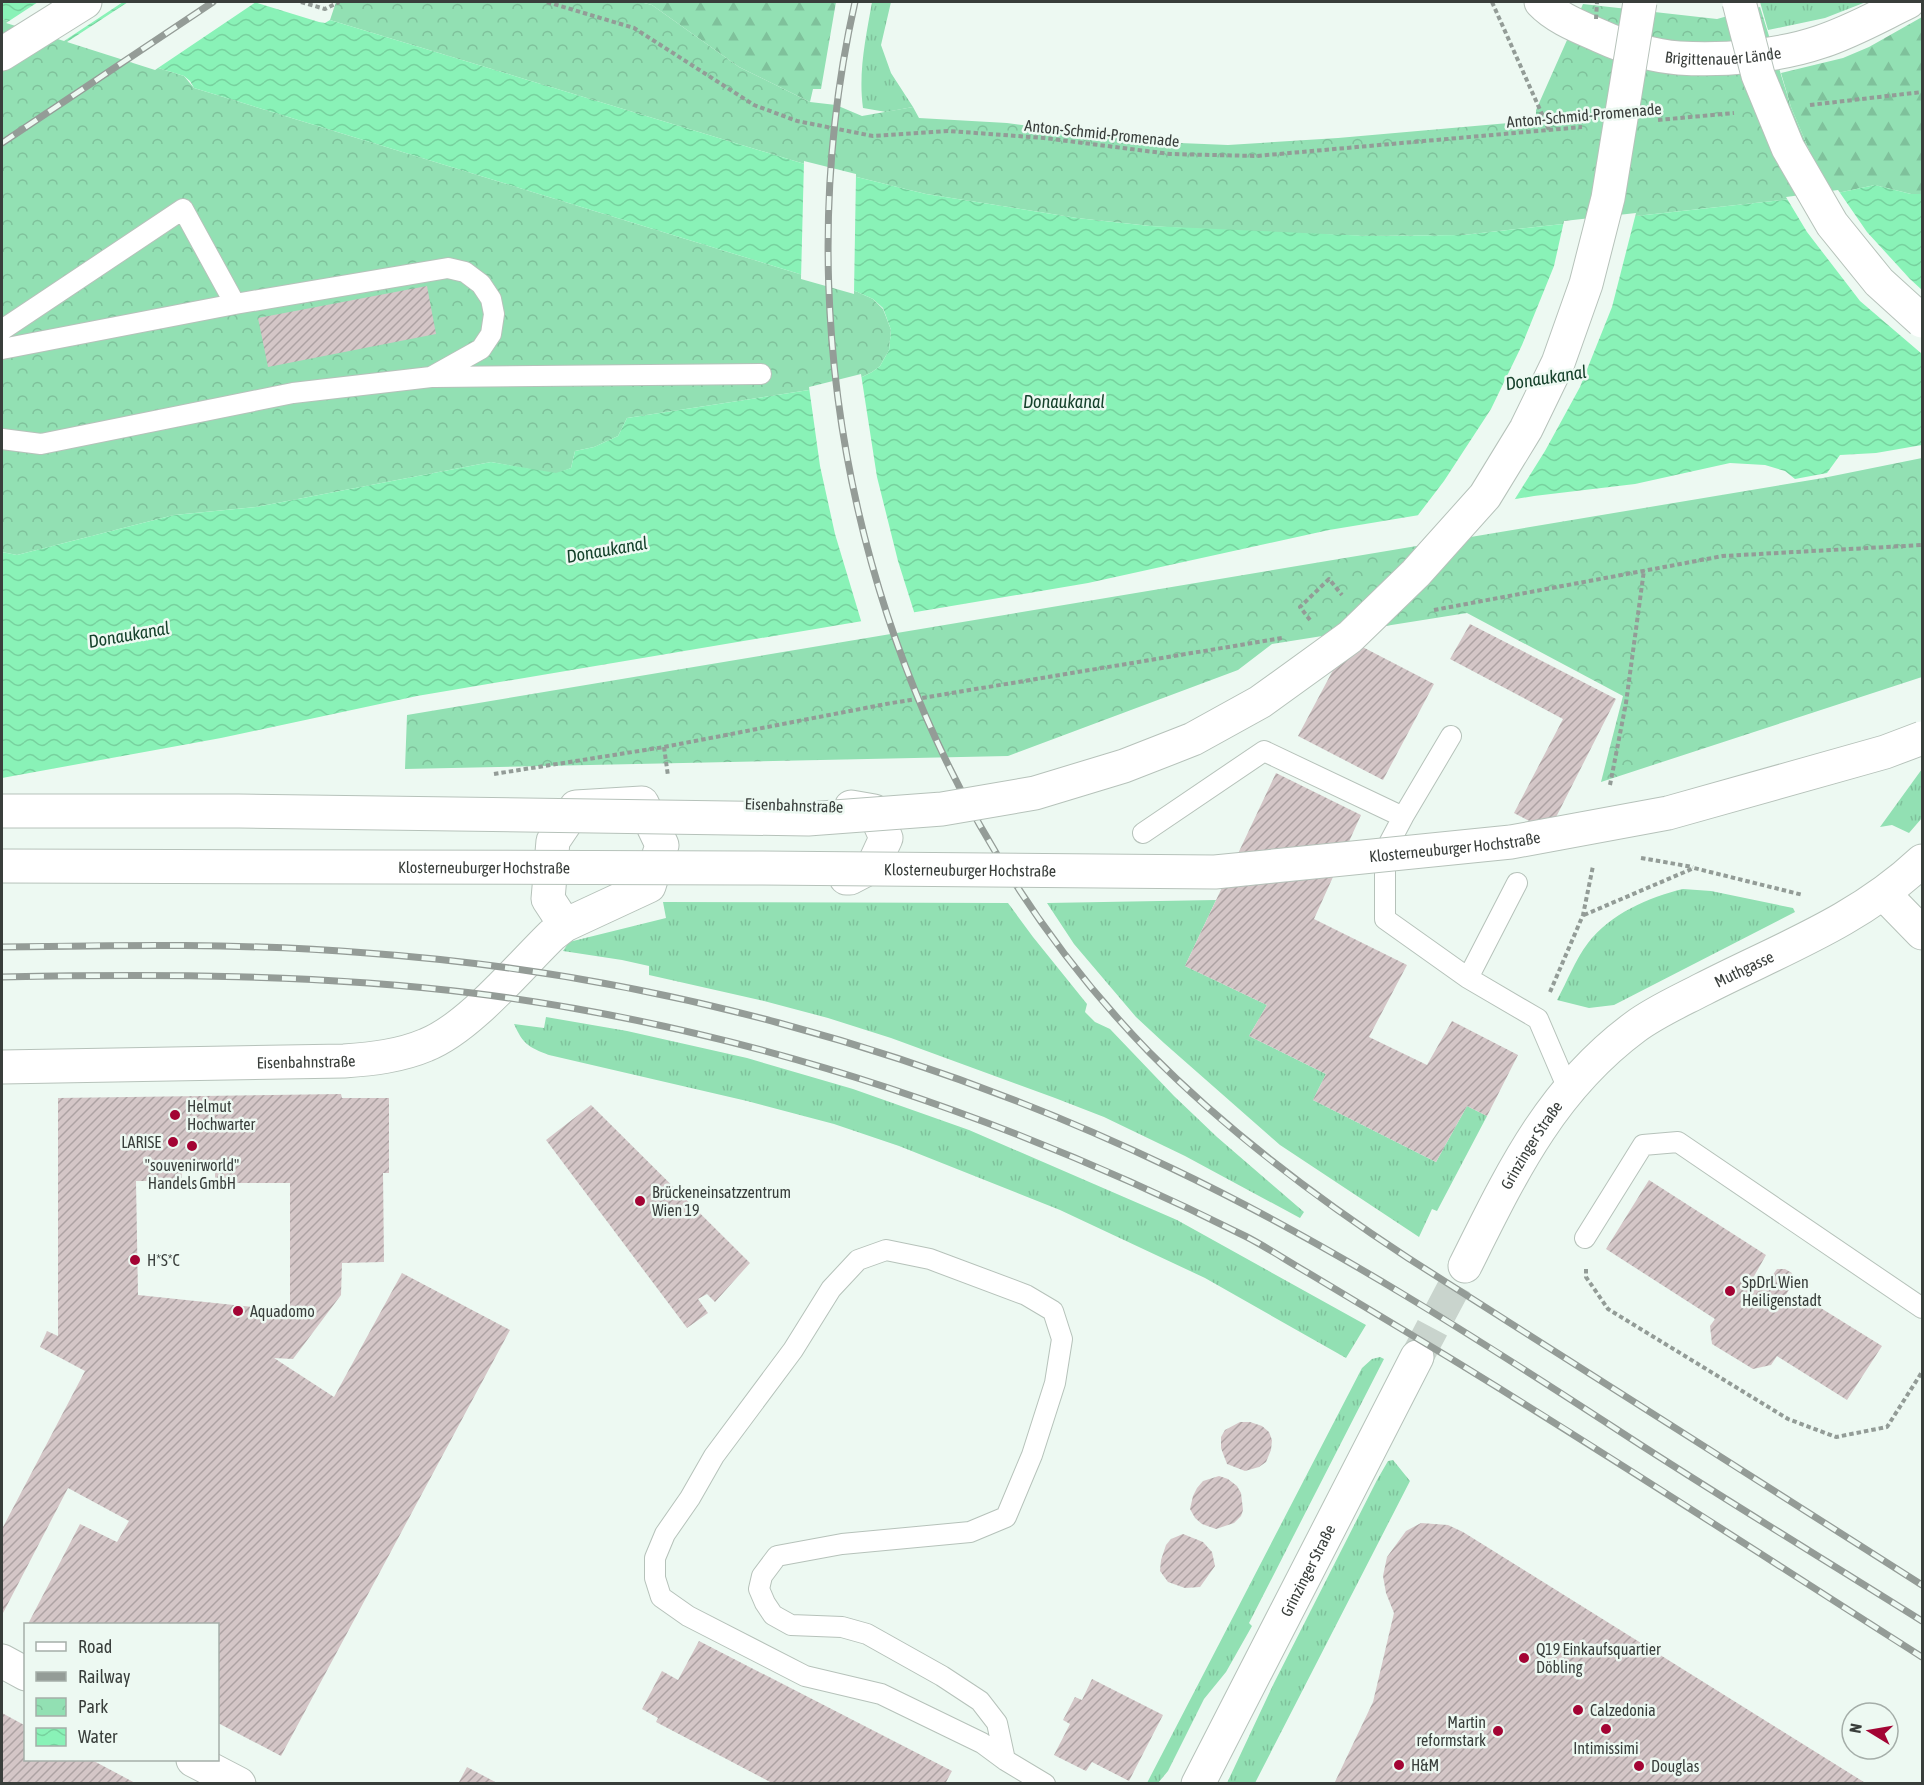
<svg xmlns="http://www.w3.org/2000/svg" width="1924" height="1785" viewBox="0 0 1924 1785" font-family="'Asap Condensed',sans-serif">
<defs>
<pattern id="grass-tufts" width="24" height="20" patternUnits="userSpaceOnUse" patternTransform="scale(1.5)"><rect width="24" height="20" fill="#92e0b3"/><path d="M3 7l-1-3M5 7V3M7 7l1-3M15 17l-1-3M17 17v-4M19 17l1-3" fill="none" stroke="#7fc19b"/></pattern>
<pattern id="forest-firs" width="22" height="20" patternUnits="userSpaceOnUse" patternTransform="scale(1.5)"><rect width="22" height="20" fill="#92e0b3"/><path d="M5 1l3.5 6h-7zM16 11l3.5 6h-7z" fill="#7fc19b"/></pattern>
<pattern id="park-crowns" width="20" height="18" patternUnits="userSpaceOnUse" patternTransform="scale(1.5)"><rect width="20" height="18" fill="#92e0b3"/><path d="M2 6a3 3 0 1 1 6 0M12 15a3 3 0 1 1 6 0" fill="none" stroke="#7fc19b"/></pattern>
<pattern id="water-waves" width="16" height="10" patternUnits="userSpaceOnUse" patternTransform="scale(1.5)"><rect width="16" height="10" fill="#89f2b7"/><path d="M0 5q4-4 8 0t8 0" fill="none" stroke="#77d19e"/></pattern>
<pattern id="building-hatch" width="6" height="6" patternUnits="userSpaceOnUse" patternTransform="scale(1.5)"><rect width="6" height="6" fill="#d4c6c7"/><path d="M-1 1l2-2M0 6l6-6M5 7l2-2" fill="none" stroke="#ada2a3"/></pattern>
</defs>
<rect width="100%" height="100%" fill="#edf9f2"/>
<path fill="url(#grass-tufts)" d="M872 2H891L881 45 891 73 913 107 886 112 863 108C858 72 866 37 872 2Z
M1760 2H1866L1825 18 1768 30Z
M1922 769V818L1909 833 1892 825 1880 827Z
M1683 889 1711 891 1793 908 1795 912 1614 1005 1589 1008 1557 1000C1567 982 1575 960 1588 943 1610 914 1649 897 1683 889Z
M1216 900 1185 966 1267 1005 1249 1036 1326 1074 1313 1100 1436 1162 1467 1106 1487 1116 1437 1211 1432 1209 1419 1237 1280 1145 1164 1043 1136 1017 1074 944 1047 903Z
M663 902 1008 903 1033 937 1087 1004 1085 1012 1095 1022 1110 1029 1174 1096 1217 1137 1304 1212 1300 1218 1185 1156 1104 1117 1055 1098 891 1038 828 1018 764 1001 649 975V966L622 960 563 951 569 942 666 918Z
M546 1017 627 1031 747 1058 853 1089 969 1130 1177 1220 1366 1325 1346 1358 1205 1278 1060 1210 899 1146 834 1124 747 1101 549 1055C528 1047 523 1044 514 1024L544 1028Z
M1380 1357 1384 1359 1249 1623 1252 1626 1226 1672 1204 1699 1168 1771 1158 1783H1147L1362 1368 1372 1359Z
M1393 1460 1410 1481 1255 1783H1227L1274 1683 1377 1480 1388 1461Z"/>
<path fill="url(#forest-firs)" d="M640 2H836L821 89H813L810 102 739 67 652 5Z
M1922 17V194H1911L1875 185 1828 195 1791 107 1781 73 1843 58 1869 47Z"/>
<path fill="url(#park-crowns)" d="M336 2H640L652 5 739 67 810 102 836 105 862 116 913 107 919 118 1007 123 1156 142 1228 145 1338 138 1531 121 1536 115V110L1583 4 1717 19 1760 7 1791 107 1828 195 1463 235 1370 236 1252 232 1150 226 1077 218 926 194 808 165 330 20Z
M2 19 184 76 194 88 855 291 873 299 883 309 891 330 889 350 880 366 872 372 862 377 809 390 627 418 618 436 594 447 575 451 571 468 556 474 491 462 256 507 174 515 17 555 2 552Z
M1922 458V677L1601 782 1623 696 1467 613 1272 644 1238 670 1008 756 405 769 407 715 1823 478Z"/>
<path fill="url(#water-waves)" d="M2 2H254L319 22 325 23 330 20 808 165 926 194 1077 218 1150 226 1370 236 1463 235 1828 195 1875 185 1911 194H1922V445L1876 453 1840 455 1827 473 1795 479 1785 471 1765 465 1730 463 1635 484 1534 496 1329 530 1088 583 417 696 221 738 2 778V552L17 555 174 515 256 507 491 462 556 473 571 468 575 451 594 447 618 436 627 418 809 390 862 377 872 372 880 366 889 350 891 330 883 308 873 299 855 291 194 88 190 81 184 76 2 19Z"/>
<path fill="#edf9f2" d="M38 2H123L64 41 6 23Z
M128 2H256L155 70 67 42Z
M804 161 856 174 854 294 801 279Z
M1838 190 1867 232 1910 279 1922 290V354L1860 301 1807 232 1786 197Z
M1636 213 1612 307 1580 387 1545 451 1513 502 1415 519 1444 481 1491 409 1522 345 1554 266 1564 221Z
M861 374 877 477 898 561 915 615 862 624 835 534 820 466 809 387Z"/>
<path fill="url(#building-hatch)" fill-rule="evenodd" d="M427 286 436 334 268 367 258 318Z
M1470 624 1616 699 1549 831 1514 813 1563 719 1450 659Z
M1349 640 1434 684 1383 780 1298 736Z
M1276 773 1361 815 1314 919 1407 965 1369 1037 1427 1065 1452 1021 1518 1055 1487 1116 1467 1106 1436 1162 1313 1100 1326 1074 1249 1036 1267 1005 1185 966Z
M341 1094 342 1098H389V1173H383L384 1262 342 1263 341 1295 293 1359 274 1358 334 1397 402 1273 510 1330 281 1756 218 1723V1624H28L80 1524 117 1542 129 1521 68 1488 3 1613 2 1612V1529L85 1371 40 1347 47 1331 58 1336V1098ZM182 1172H215V1183H290V1307H253L138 1295 136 1181H181Z
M591 1105 750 1263 715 1302 707 1294 698 1299 708 1313 687 1328 546 1140Z
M1649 1180 1766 1255 1753 1278 1765 1286 1777 1269H1785L1792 1273 1793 1283 1784 1298 1798 1306 1803 1297 1882 1346 1847 1400 1777 1356 1771 1365 1753 1369 1712 1344 1710 1326 1715 1319 1606 1249Z
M1240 1422H1250L1262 1426 1269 1432 1272 1440 1271 1450 1266 1462 1259 1467 1245 1471 1227 1464 1221 1448V1437L1225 1430Z
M1219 1476 1228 1479 1237 1486 1241 1493 1243 1510 1241 1516 1234 1523 1216 1529 1202 1524 1195 1518 1190 1509 1193 1496 1197 1488 1203 1481Z
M1421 1523 1448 1525 1463 1532 1867 1784H1334L1373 1702 1394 1613 1386 1593 1383 1576 1387 1557 1406 1531Z
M1183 1534 1203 1542 1212 1552 1215 1566 1200 1587 1185 1588 1168 1582 1160 1571 1161 1560 1166 1545 1171 1539Z
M699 1641 952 1771 945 1784H774L656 1722 658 1718 642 1709 662 1671 678 1680Z
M1092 1679 1163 1715 1129 1781 1092 1762 1086 1771 1054 1755 1070 1724 1063 1720 1075 1697 1082 1700Z
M2 1713 26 1726V1760H92L137 1784H2Z
M467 1767 499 1784H458Z"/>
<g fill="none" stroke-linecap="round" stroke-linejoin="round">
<path stroke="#c9d4cd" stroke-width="33" stroke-dasharray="33 16" stroke-linecap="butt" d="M1417 1357 1465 1266"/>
<defs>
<path id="lane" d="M2 330 183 209 235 304
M2 349 235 304 448 268 465 272 481 284 491 299 494 314 491 334 481 349 431 377 293 393 41 444 2 439
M434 377 761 374
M1403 817 1451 736
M1143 833 1264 751 1403 817 1385 851V919L1468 978 1538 1019 1568 1089
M1468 978 1517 883
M1585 1238 1643 1145 1678 1142 1922 1308
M1005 1760 997 1723 980 1701 942 1676 867 1634 842 1627 791 1625 773 1615 765 1603 759 1589 762 1576 777 1556 842 1544 970 1532 1006 1517 1032 1455 1055 1383 1062 1339 1053 1311 1026 1295 930 1259 886 1250 858 1260 831 1289 793 1350 714 1456 690 1498 665 1534 655 1558V1578L661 1597 688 1616 805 1676 881 1694 982 1743 1005 1760 1045 1784"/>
<g id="street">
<path id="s1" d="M1541 2C1556 18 1580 27 1600 36 1624 47 1653 56 1679 58 1723 61 1779 56 1820 42 1851 32 1879 16 1908 2"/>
<path d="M2 54 85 2"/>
<path d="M846 878H850L873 866 886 838 874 811 851 807"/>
<path id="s2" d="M2 1067 344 1061C372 1059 400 1056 426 1045 469 1028 518 968 552 935L565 925 649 886 662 845 642 803 576 807 553 841 548 899 565 925"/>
<path d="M2 1661 26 1674"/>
<path d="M193 1760 239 1784"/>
</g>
<g id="secondary">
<path d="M1884 894 1922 933"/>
<path id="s3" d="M1465 1266C1511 1174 1550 1090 1635 1027 1655 1012 1680 1001 1703 989 1781 949 1857 922 1922 861"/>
<path id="s4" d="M1198 1784 1417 1357"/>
</g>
</defs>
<use href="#lane" stroke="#b6c2ba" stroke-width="22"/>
<use href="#street" stroke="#b6c2ba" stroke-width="35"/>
<use href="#secondary" stroke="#b6c2ba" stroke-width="35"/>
<path stroke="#939c97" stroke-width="4" stroke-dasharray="4.5 3" stroke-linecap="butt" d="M301 2 325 9 339 2
M547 2 634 28 754 105 797 121 873 136 949 131 1044 138 1170 154 1256 156 1582 127
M1492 2 1549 130
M1810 105 1922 92
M1658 120 1734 113
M1434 610 1723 556 1922 545
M1310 620 1300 607 1329 579 1342 595
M664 747 668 776
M494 774 664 747 886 704 1282 638
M1610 785 1626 703 1644 570
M1641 858 1693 867
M1584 915 1694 868 1803 895
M1550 992 1583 915 1593 866
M1586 1269V1277L1608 1309 1788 1419 1836 1437 1887 1427 1922 1372"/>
<use href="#lane" stroke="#fff" stroke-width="20"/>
<use href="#street" stroke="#fff" stroke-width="33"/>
<use href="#secondary" stroke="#fff" stroke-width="33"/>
<defs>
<path id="rail" d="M855 2C772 371 884 779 1149 1052 1227 1131 1315 1197 1408 1258L1922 1585
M2 143 213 2
M2 947C123 945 246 943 367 953 645 973 920 1048 1171 1168 1331 1244 1481 1341 1630 1438 1727 1501 1825 1560 1922 1621
M2 977C158 974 316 974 472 993 744 1027 1003 1115 1247 1237 1268 1248 1289 1262 1310 1274 1355 1301 1400 1328 1445 1355 1606 1453 1763 1556 1922 1657"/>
</defs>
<use href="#rail" stroke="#949c97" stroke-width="7"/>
<use href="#rail" stroke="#edf9f2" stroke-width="4.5" stroke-dasharray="14" stroke-linecap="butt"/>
<defs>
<g id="highway-bridge">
<path d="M1739 2 1758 75 1788 148 1832 224 1879 282 1922 321"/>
<path d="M2 811H239L808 819 942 809 1035 793 1124 766 1193 739 1260 702 1350 637 1416 573 1485 496 1526 429 1558 363 1586 284 1608 198 1640 2"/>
<path id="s5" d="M2 866 751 868 1215 872 1511 842 1668 813 1885 752 1922 738"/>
</g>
</defs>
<use href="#highway-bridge" stroke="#b6c2ba" stroke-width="35" stroke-linecap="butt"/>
<path stroke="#939c97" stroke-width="4" stroke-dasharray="4.5 3" stroke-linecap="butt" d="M1596 19 1597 2"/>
<use href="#highway-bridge" stroke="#fff" stroke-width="33"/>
</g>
<g fill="#a30434" stroke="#edf9f2" stroke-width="2">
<circle cx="175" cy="1115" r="6"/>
<circle cx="173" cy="1142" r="6"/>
<circle cx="192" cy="1146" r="6"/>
<circle cx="640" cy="1201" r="6"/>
<circle cx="135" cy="1260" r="6"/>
<circle cx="1730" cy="1291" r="6"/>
<circle cx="238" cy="1311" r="6"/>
<circle cx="1524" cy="1658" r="6"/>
<circle cx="1578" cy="1710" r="6"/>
<circle cx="1606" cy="1729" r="6"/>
<circle cx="1498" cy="1731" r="6"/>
<circle cx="1399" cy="1765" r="6"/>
<circle cx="1639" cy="1766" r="6"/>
</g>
<g text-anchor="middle" stroke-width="5" stroke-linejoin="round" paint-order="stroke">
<g font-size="16" fill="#393e3b" stroke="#edf9f2">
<text dy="6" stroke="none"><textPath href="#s1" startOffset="195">Brigittenauer Lände</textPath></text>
<text transform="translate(1584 115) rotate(-5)" y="6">Anton-Schmid-Promenade</text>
<text transform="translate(1102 133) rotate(6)" y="6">Anton-Schmid-Promenade</text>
<text transform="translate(794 805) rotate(2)" y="6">Eisenbahnstraße</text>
<text dy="6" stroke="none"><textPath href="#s5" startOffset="1454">Klosterneuburger Hochstraße</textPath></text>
<text dy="6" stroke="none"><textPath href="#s5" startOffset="482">Klosterneuburger Hochstraße</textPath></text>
<text dy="6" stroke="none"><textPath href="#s5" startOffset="968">Klosterneuburger Hochstraße</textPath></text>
<text dy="6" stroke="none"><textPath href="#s3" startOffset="420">Muthgasse</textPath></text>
<text dy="6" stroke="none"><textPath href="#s2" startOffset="304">Eisenbahnstraße</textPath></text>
<text dy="6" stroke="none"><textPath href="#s3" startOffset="138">Grinzinger Straße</textPath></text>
<text dy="6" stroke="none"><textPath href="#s4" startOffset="240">Grinzinger Straße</textPath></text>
</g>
<g font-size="16" fill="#393e3b" stroke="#edf9f2" text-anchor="start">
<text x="187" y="1112">Helmut<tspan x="187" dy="18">Hochwarter</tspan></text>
<text x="161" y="1148" text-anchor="end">LARISE</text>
<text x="192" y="1171" text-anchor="middle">"souvenirworld"<tspan x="192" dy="18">Handels GmbH</tspan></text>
<text x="652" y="1198">Brückeneinsatzzentrum<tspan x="652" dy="18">Wien 19</tspan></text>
<text x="147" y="1266">H*S*C</text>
<text x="1742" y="1288">SpDrL Wien<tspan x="1742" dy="18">Heiligenstadt</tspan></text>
<text x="250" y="1317">Aquadomo</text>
<text x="1536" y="1655">Q19 Einkaufsquartier<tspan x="1536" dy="18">Döbling</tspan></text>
<text x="1590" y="1716">Calzedonia</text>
<text x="1486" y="1728" text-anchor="end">Martin<tspan x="1486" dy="18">reformstark</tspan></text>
<text x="1606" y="1754" text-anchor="middle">Intimissimi</text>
<text x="1411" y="1771">H&amp;M</text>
<text x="1651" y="1772">Douglas</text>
</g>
<g font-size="18" font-style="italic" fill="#15412b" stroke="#edf9f2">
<text transform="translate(1546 378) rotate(-9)" y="6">Donaukanal</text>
<text x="1064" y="408">Donaukanal</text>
<text transform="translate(607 550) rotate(-10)" y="6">Donaukanal</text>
<text transform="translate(129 635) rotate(-10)" y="6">Donaukanal</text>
</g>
</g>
<rect width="1924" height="1785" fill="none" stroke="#393e3b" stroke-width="6"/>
<rect x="24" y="1623" width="195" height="138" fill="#edf9f2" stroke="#a5aea9" stroke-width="1.5"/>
<rect x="36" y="1642" width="30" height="9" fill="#ffffff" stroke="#a5aea9" stroke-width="1.5"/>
<text x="78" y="1653" font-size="18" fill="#393e3b">Road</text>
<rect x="36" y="1672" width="30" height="9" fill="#949c97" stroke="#a5aea9" stroke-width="1.5"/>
<text x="78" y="1683" font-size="18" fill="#393e3b">Railway</text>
<rect x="36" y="1698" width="30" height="18" fill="url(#park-crowns)" stroke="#a5aea9" stroke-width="1.5"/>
<text x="78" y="1713" font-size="18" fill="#393e3b">Park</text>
<rect x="36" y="1728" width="30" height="18" fill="url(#water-waves)" stroke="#a5aea9" stroke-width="1.5"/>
<text x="78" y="1743" font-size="18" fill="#393e3b">Water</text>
<g transform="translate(1870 1731) rotate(281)"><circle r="28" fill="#edf9f2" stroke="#a5aea9" stroke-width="1.5"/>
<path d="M0-4.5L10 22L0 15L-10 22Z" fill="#a30434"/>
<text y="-9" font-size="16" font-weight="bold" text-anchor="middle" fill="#393e3b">N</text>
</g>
</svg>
